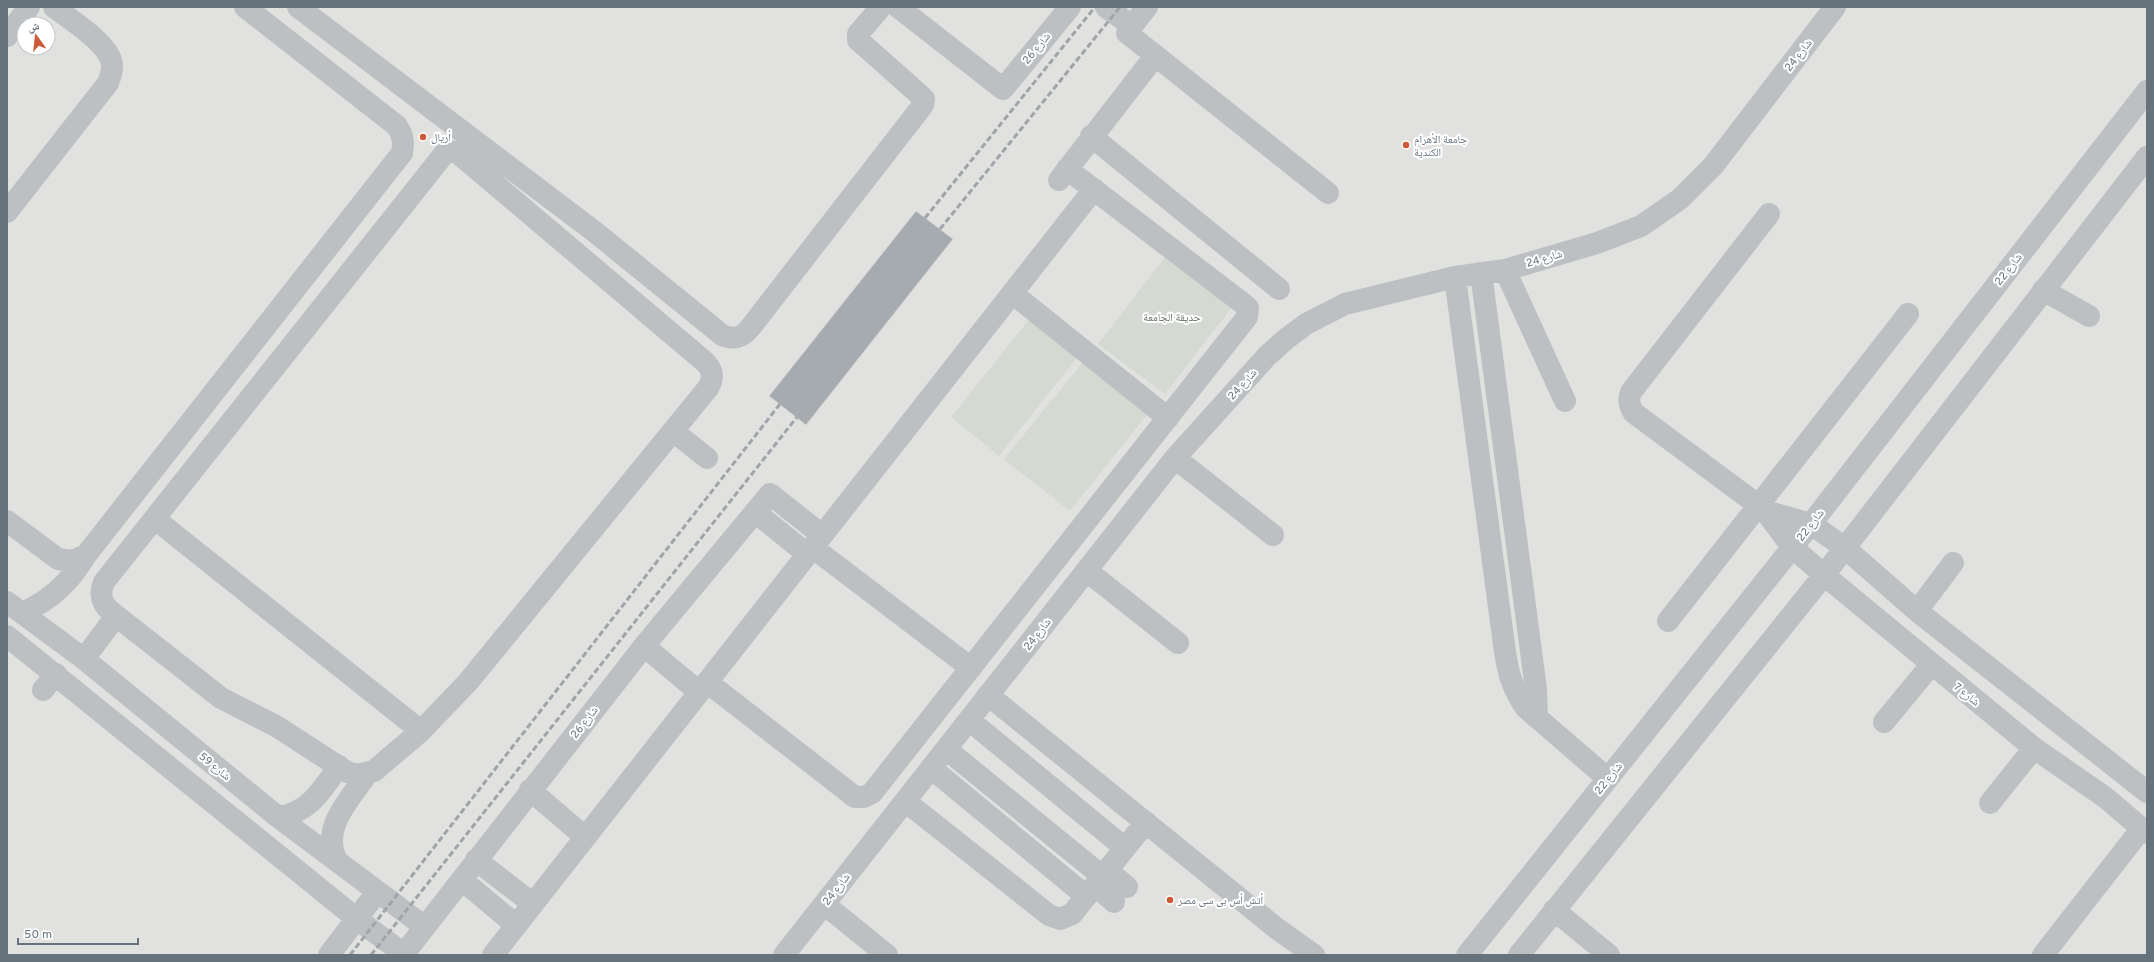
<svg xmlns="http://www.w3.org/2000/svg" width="2154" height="962" viewBox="0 0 2154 962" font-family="Overpass,'Noto Naskh Arabic',sans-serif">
<rect width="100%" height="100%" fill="#f3f3f0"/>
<path fill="#e1e2e0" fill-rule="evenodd" d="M7 7H2147V955H7ZM24 24H48V48H24Z"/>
<path fill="#d4d9d1" d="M1166 256 1233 306 1165 394 1098 344Z
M1031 317 1079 355 999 456 951 417Z
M1086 358 1151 410 1070 511 1004 459Z"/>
<path fill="#a5abaf" stroke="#d4d4d2" d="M916 211 953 239 806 425 769 396Z"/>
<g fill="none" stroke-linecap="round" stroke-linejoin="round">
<path stroke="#bdc0c3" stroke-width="22" d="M298 7 595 232 722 335C734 340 742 338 750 328L923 105 924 99 920 95 858 40V34L881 7
M898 7 1003 89 1070 7
M1106 7 1132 26 1147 7
M1127 33 1328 193
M7 36 29 7
M1091 136 1279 289
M450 151 458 153 705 362C713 370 714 378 708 388L468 682 421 731 374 771 357 775 347 772 276 726 221 698 110 611C101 602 99 594 104 582L444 154Z
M1059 180 1155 56
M7 212 108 83C110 78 112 72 112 67 113 45 70 20 54 7
M1769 214 1631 392C1628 400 1629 406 1634 413L1758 505 1765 511 1792 547 1824 575 2034 748 2106 798 2147 833
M1505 270 1565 401
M1481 273 1536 689 1537 718
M1455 277 1505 652C1508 673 1513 690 1526 708L1607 778
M2043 290 2089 316
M1012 293 1168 418
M673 431 707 458
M1175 458 1273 535
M1765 511 1811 524 1845 548 1917 611 2147 792
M755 512 807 554
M155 519 421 731
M7 521 58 559 72 561 86 555 402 153C404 142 403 135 397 126L245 7
M812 547 971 668
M1087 571 1178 643
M7 602 84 659 278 817 425 927
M1917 611 1953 563
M22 613C51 600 70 582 86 555
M1668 621 1908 314
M7 636 357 919 404 954
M644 646 699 692
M84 659 116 616
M707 682 855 797H864L872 793 1247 317 1248 308 1245 305 1067 169
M43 690 56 674
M988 695 1276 928 1314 955
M969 720 1125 848
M1884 722 1931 665
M946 749 1102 876
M931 768 1086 896
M530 790 585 837
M905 801 1049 915 1060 919 1072 914 1146 822
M1990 803 2034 748
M278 817C309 813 322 790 339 766
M476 860 533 904
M337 861C320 828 349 801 367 774
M1107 870 1127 887
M462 880 516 925
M1095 885 1114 902
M824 904 887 955
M1554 910 1609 955
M329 955 377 892
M403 955 644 646 770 494 822 535
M493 955 1094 189
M784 955 1175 458 1267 356 1286 339 1306 324 1345 304 1455 277 1505 270 1597 243 1641 226 1680 199 1713 166 1835 7
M1467 955 1811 524 2147 91
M1519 955 1824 575 2147 157
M2043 955 2142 828"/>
<path stroke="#9ea4a8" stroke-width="3" stroke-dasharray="6 3" stroke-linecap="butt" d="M925 218 1095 7
M940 229 1120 7
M350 955 780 404
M371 955 797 417"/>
</g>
<g fill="#cc5937" stroke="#fff" stroke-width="1.5">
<circle cx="423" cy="137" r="4"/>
<circle cx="1406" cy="145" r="4"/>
<circle cx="1170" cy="900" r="4"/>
</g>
<g text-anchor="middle" stroke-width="4" stroke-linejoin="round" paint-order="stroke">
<g font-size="11" fill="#66737d" stroke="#fff">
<text transform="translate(1036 48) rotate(-51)" y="4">شارع 26</text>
<text transform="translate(1798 55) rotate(-52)" y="4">شارع 24</text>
<text transform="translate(1544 258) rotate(-16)" y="4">شارع 24</text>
<text transform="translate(2008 269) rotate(-52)" y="4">شارع 22</text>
<text transform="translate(1242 384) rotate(-48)" y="4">شارع 24</text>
<text transform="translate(1810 525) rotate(-52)" y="4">شارع 22</text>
<text transform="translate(1037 634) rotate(-52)" y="4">شارع 24</text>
<text transform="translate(1967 694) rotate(39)" y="4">شارع 7</text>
<text transform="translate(584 722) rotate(-52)" y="4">شارع 26</text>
<text transform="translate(215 766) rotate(39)" y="4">شارع 59</text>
<text transform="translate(1608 778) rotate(-51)" y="4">شارع 22</text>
<text transform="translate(836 889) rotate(-52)" y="4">شارع 24</text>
</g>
<g font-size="11" fill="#66737d" stroke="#fff" text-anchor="start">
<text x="431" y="141">أريال</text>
<text x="1414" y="143">جامعة الأهرام<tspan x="1414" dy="13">الكندية</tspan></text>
<text x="1178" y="904">أتش أس بى سى مصر</text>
</g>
<g font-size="11" fill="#677564" stroke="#fff">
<text x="1172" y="321">حديقة الجامعة</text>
</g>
</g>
<rect width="2154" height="962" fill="none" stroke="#66737d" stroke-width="16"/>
<g transform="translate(36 36) rotate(345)"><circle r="19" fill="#ffffff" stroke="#c2c7cb"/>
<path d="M0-3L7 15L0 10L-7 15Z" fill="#cc5937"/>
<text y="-6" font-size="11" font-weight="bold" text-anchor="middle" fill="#66737d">ش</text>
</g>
<path d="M18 938v6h120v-6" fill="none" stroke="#66737d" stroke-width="2"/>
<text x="24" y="938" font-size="12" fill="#66737d" stroke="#ffffff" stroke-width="3" paint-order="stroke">50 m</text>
</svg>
